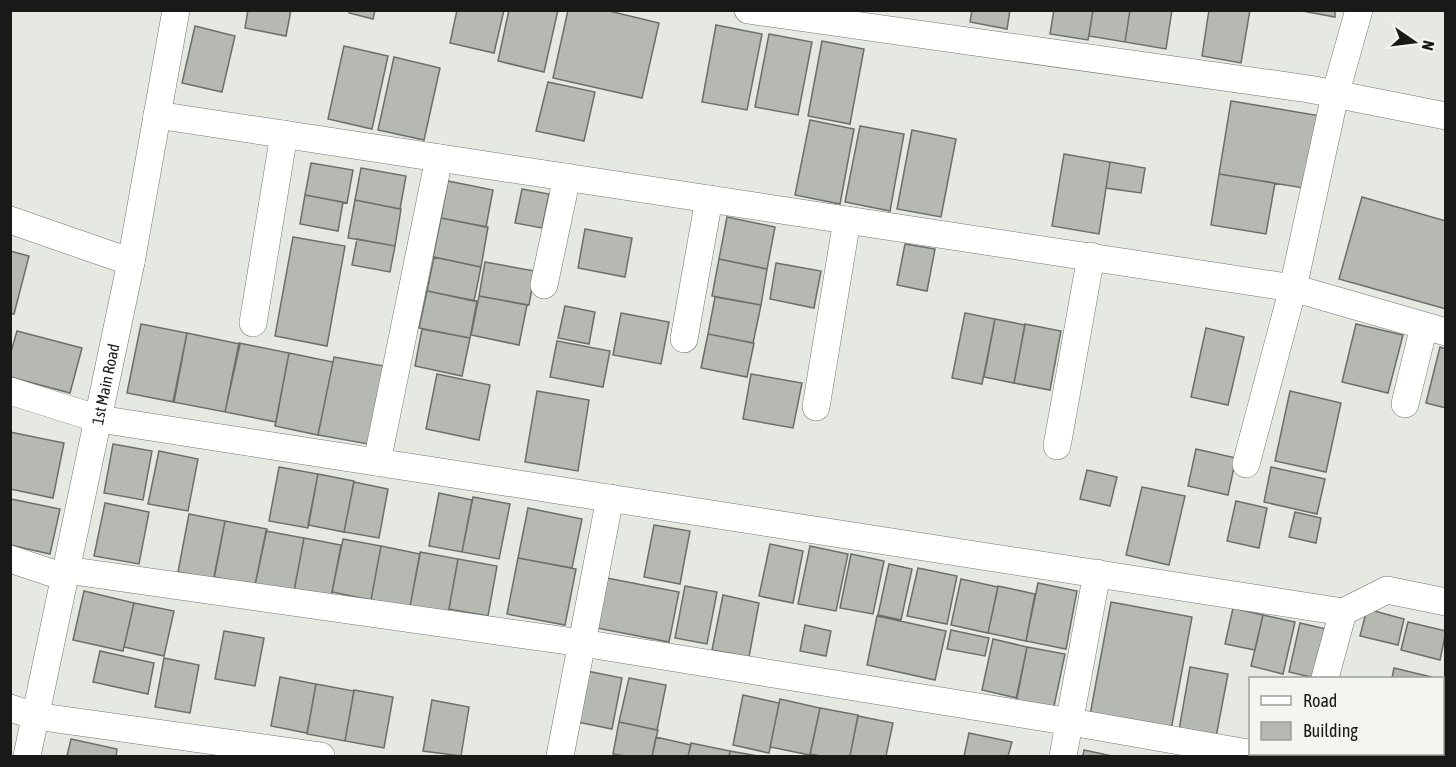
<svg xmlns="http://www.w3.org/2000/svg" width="1456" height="767" viewBox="0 0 1456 767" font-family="'Asap Condensed',sans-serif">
<rect width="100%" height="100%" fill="#e6e8e2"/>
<path fill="#b6b8b2" stroke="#6c6e68" stroke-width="1.5" d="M248 10H291L286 36 245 28Z
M349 10H375L373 19 349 13Z
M457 10H504L494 53 450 43Z
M509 10H558L544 72 498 61Z
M568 10H605L659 23 642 98 553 78Z
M972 10H1010L1007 29 970 22Z
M1054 10H1093L1088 40 1050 34Z
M1093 10H1130L1125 42 1089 36Z
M1130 10H1172L1166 49 1125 42Z
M1209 10H1250L1241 63 1202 56Z
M1297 10H1335V17Z
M716 25 762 34 747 110 702 102Z
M195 26 235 36 222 92 182 83Z
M769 34 812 42 798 115 755 107Z
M822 41 864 49 850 124 808 116Z
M344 46 388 56 372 129 328 119Z
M394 57 440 68 424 140 378 130Z
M548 82 595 92 584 141 536 131Z
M1231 101 1321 116 1310 189 1219 174Z
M810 120 854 129 840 204 795 195Z
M860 126 904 134 890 211 845 202Z
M912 130 956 139 941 217 897 209Z
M1064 154 1110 162 1099 234 1052 226Z
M1110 162 1145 168 1141 193 1106 188Z
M311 163 353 170 347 203 305 195Z
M361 168 406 176 400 209 355 200Z
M1219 174 1275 183 1266 234 1211 225Z
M448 181 493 190 486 227 441 218Z
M522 189 549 194 542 228 515 223Z
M305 195 343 202 338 231 300 224Z
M1362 197 1446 221V309L1339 279Z
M355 200 401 209 395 246 348 238Z
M727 217 775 227 767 269 719 259Z
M441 218 488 227 481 267 433 257Z
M585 229 632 238 625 277 578 268Z
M293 237 345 246 327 346 275 336Z
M357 239 395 246 390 272 352 265Z
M905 244 935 249 927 291 897 285Z
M10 251 29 256 14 314 10 313Z
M434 257 481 267 474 301 427 291Z
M719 259 767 269 761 305 712 296Z
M485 262 535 271 529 305 479 296Z
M776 263 821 271 814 308 770 299Z
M427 291 477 301 470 338 419 328Z
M479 296 527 305 519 345 471 335Z
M715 297 761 305 753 343 708 334Z
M565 306 595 312 589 344 558 338Z
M621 313 669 322 661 364 613 355Z
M965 313 995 319 982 384 952 378Z
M995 319 1025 325 1014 383 984 377Z
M141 324 187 333 174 402 127 393Z
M1025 324 1061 331 1050 390 1014 383Z
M1356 324 1403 335 1388 393 1342 382Z
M1206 328 1244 337 1228 405 1191 397Z
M422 329 470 338 462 376 415 366Z
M17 331 82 348 70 393 10 377V355Z
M187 333 240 344 225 412 173 402Z
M708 334 754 343 747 377 701 368Z
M557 341 610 351 603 387 550 377Z
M239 343 289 353 276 422 225 412Z
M1440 347 1446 349V408L1426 403Z
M289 353 333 362 318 435 275 426Z
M334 357 384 366 368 444 318 435Z
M437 374 490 385 479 440 426 429Z
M751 374 802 383 793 428 743 419Z
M537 391 589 400 578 471 525 462Z
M1290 391 1341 403 1326 472 1275 461Z
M10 432 64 443 53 498 10 489Z
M113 444 152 451 143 500 104 493Z
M1196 449 1236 458 1228 495 1188 486Z
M159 451 198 459 188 511 148 504Z
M279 467 318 474 308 528 269 521Z
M1271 467 1325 479 1317 514 1264 502Z
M1087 470 1117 477 1110 506 1080 499Z
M318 474 354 481 344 532 308 525Z
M354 482 388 489 379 538 344 532Z
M1142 487 1185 496 1169 565 1126 555Z
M439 493 472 500 462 552 429 546Z
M473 497 510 504 499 559 462 552Z
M11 499 60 509 50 554 10 545Z
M1236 501 1267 508 1259 548 1227 541Z
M105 503 149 512 139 564 94 556Z
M528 508 582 519 572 568 518 558Z
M1295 512 1321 518 1316 543 1289 537Z
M189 514 225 521 214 579 178 572Z
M225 521 267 529 255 585 214 577Z
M654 525 690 531 680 584 644 577Z
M266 531 304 538 294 592 255 585Z
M304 538 341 545 331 598 294 591Z
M343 539 381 546 371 600 332 592Z
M770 544 803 551 793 603 759 596Z
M381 546 420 554 410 607 371 600Z
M810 546 848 554 836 611 798 604Z
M420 552 458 559 448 614 410 607Z
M851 554 884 561 873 614 840 608Z
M518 558 576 569 565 625 507 614Z
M458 559 497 566 488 616 449 609Z
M889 564 912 569 901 620 878 615Z
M918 568 957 576 947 624 907 616Z
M607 578 679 592 669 642 597 628Z
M961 579 998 587 988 633 951 625Z
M1038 583 1077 591 1066 649 1026 641Z
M685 586 717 592 707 644 675 638Z
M998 586 1035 594 1026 641 988 633Z
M84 591 134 603 123 651 73 640Z
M723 595 759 603 749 657 712 650Z
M1111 602 1192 617 1171 730 1090 715Z
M134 603 174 611 164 656 124 647Z
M1233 608 1263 615 1255 650 1225 644Z
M1367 609 1404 619 1398 645 1360 636Z
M1263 615 1295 622 1283 674 1251 666Z
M877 616 946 631 935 680 867 665Z
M1408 622 1446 631 1440 660 1401 650Z
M1300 623 1326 629 1315 678 1289 672Z
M805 625 831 631 826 656 800 651Z
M951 630 989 638 985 656 947 649Z
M224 631 264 638 255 686 215 679Z
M993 639 1027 647 1017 698 982 690Z
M1027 647 1065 654 1053 711 1015 704Z
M100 651 154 663 148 694 93 682Z
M164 658 199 665 190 713 155 707Z
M1190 667 1228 674 1216 737 1179 730Z
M1394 668 1432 677V678H1392Z
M587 671 622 678 612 729 577 722Z
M280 677 316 684 307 733 271 726Z
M629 678 666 685 657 730 619 722Z
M316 684 354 691 345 741 307 734Z
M354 690 393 697 384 748 345 741Z
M743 695 779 703 769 753 733 745Z
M780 699 820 708 810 755 770 747Z
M432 700 469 707 461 756 423 751Z
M820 708 858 715 850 756H821L810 754Z
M858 716 893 723 886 756H850Z
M619 722 658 730 652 756H626L613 754Z
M969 733 1012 742 1008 756H964Z
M656 737 691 745 688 756H652Z
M71 739 117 749 116 756H67Z
M691 743 730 751 729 756H688Z
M1084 750 1112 756H1083Z
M730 751 758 756H729Z
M1335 754H1367V756H1335Z
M1373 754H1397L1409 756H1372Z
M1397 754H1415L1414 756Z"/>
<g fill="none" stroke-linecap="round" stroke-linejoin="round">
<defs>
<g id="street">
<path d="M748 10 1309 89 1446 116"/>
<path d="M157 115 1293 288 1446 332"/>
<path d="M10 220 131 262"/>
<path d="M544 285 567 177"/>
<path d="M253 323 284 134"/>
<path d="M684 339 709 199"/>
<path d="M10 391 99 419 1343 612 1387 590 1446 602"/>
<path d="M1405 404 1424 326"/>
<path d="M816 407 847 220"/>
<path d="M1057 446 1091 256"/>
<path d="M377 462 439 158"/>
<path d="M1246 464 1293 288 1335 95 1359 10"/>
<path d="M10 559 64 577"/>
<path d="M66 570 582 643 1071 722 1265 756"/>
<path d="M1325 678 1343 612"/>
<path d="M10 708 35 716 321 756"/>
<path d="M1442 727 1446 716"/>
<path id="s1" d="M27 756 131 262 176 10"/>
<path d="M560 756 610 498"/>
<path d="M1063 756 1097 573"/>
<path d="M1303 756 1304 754"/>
<path d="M1434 756 1435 754"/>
</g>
</defs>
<use href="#street" stroke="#757671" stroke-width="28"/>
<use href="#street" stroke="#fff" stroke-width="27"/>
</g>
<g text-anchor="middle" stroke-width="6" stroke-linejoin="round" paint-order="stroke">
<g font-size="16" fill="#191a18" stroke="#f4f5ef">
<text dy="6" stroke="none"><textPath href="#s1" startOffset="380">1st Main Road</textPath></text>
</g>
</g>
<rect width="1456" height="767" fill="none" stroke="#191a18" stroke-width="24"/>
<rect x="1249" y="677" width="195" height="78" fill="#f4f5ef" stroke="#9c9d99" stroke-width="1.5"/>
<rect x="1261" y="696" width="30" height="9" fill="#ffffff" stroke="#9c9d99" stroke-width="1.5"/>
<text x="1303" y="707" font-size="18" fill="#191a18">Road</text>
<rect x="1261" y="722" width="30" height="18" fill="#b6b8b2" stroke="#9c9d99" stroke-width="1.5"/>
<text x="1303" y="737" font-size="18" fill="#191a18">Building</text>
<g transform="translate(1414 42) rotate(104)" stroke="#f4f5ef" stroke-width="4.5" paint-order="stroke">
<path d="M0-4.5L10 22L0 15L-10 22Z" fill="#191a18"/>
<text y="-9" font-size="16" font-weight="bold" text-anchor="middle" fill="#191a18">N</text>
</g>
</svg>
